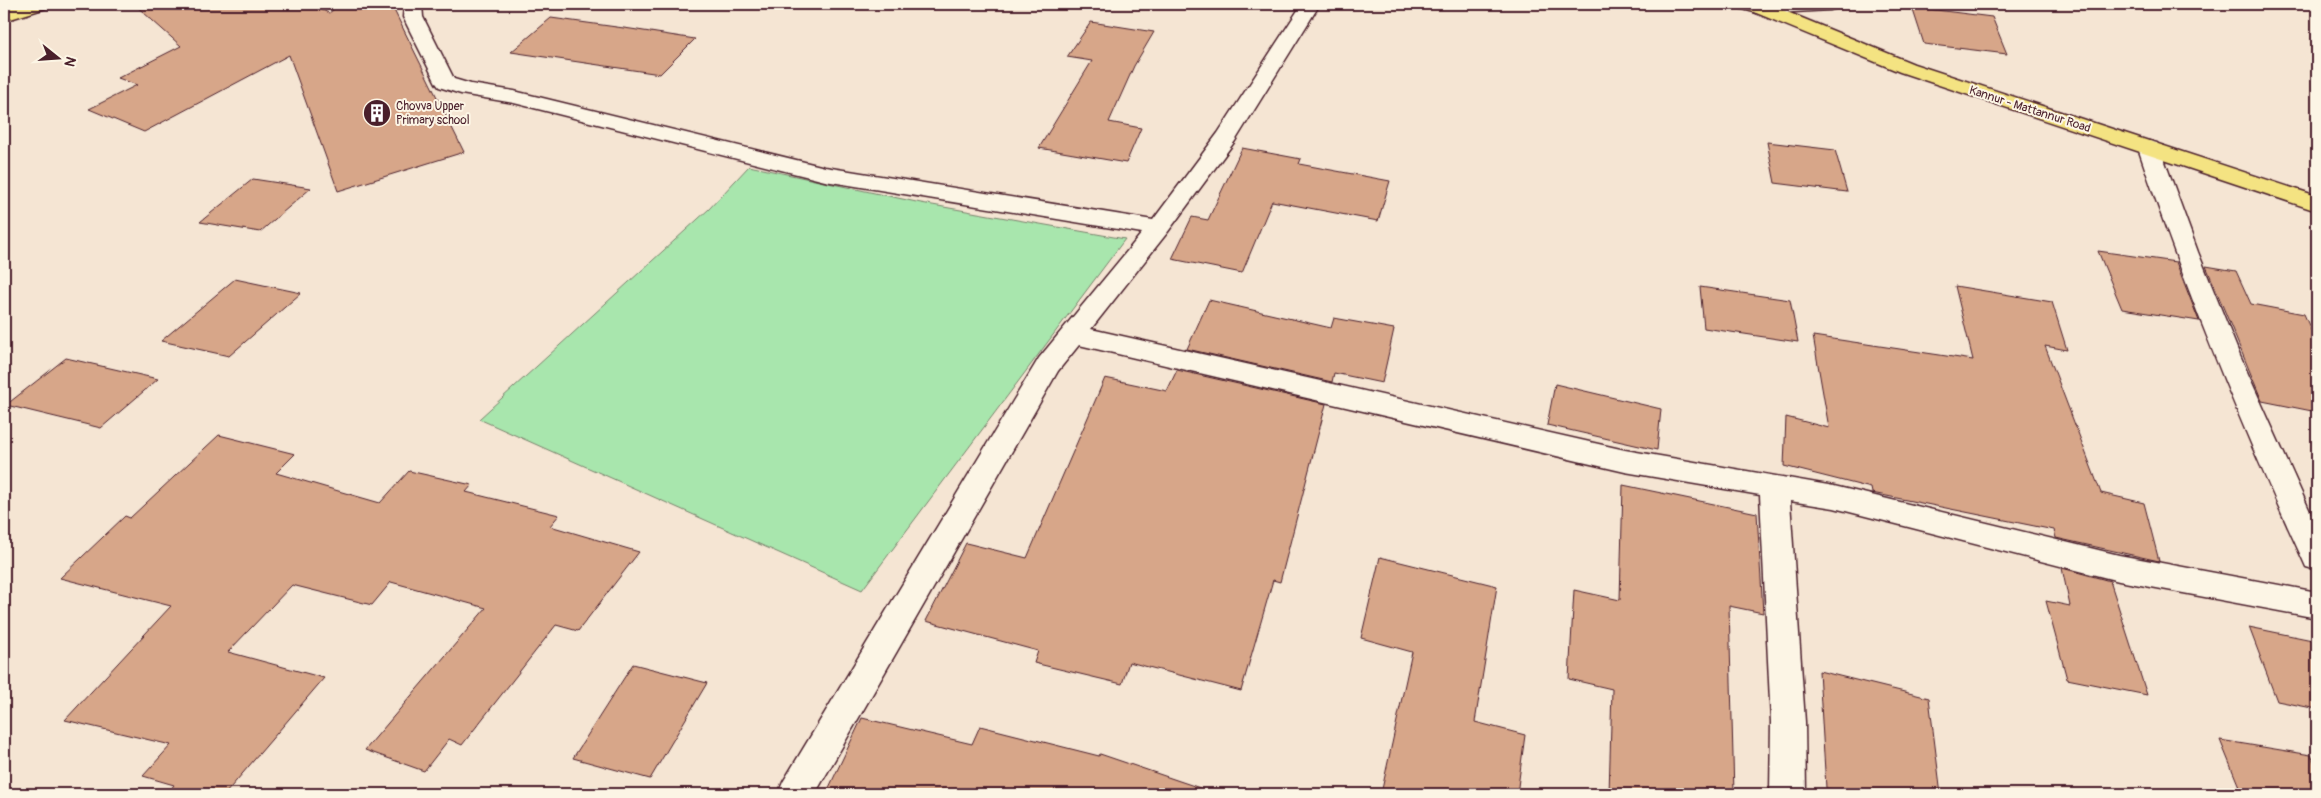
<svg xmlns="http://www.w3.org/2000/svg" width="2321" height="798" viewBox="0 0 2321 798" font-family="Pangolin,sans-serif">
<rect width="100%" height="100%" fill="#f5e5d3"/>
<filter id="ink" filterUnits="userSpaceOnUse"><feTurbulence type="fractalNoise" baseFrequency=".02" numOctaves="2"/><feDisplacementMap in="SourceGraphic" scale="10" xChannelSelector="R" yChannelSelector="G"/><feConvolveMatrix kernelMatrix="1 2 1 2 8 2 1 2 1" color-interpolation-filters="sRGB"/></filter>
<g filter="url(#ink)">
<path fill="#a8e6ad" stroke="#79826c" d="M749 166 921 203 1125 239 862 590 479 419 709 209Z"/>
<path fill="#d7a689" stroke="#4a1f2b" d="M134 4H308L329 13 341 4H391L464 152 338 191 289 55 144 132 89 109 137 85 118 78 181 46Z
M1912 7 1992 17 2007 54 1924 44Z
M551 18 631 29 695 39 660 74 511 52Z
M1091 22 1154 32 1134 66 1109 122 1141 128 1126 163 1039 148 1092 61 1067 57Z
M1767 142 1835 150 1847 192 1775 183Z
M1242 148 1301 159 1299 164 1390 181 1378 221 1272 201 1242 273 1172 259 1192 217 1208 220Z
M253 179 311 188 260 232 200 222Z
M2098 251 2176 262 2199 321 2122 309Z
M2206 266 2236 271 2251 304 2304 314 2317 344V412L2262 401Z
M235 279 301 293 229 356 161 341Z
M1955 286 2052 302 2067 350 2045 346 2101 493 2144 503 2159 561 2056 538 2054 530 1872 493 1871 488 1784 466 1786 417 1829 428 1813 336 1973 360Z
M1700 287 1790 300 1798 342 1704 328Z
M1209 300 1331 328 1334 318 1394 329 1382 383 1334 373 1332 382 1187 349Z
M66 358 158 379 101 428 6 405Z
M1177 370 1326 404 1280 582 1273 580 1241 691 1129 662 1122 684 1034 663 1038 651 926 621 966 543 1027 558 1105 378 1167 391Z
M1555 384 1661 409 1657 450 1547 425Z
M219 435 295 454 276 473 380 503 409 471 472 485 466 492 559 515 550 526 639 552 578 631 556 625 462 745 449 739 424 771 365 750 486 608 391 582 372 605 292 585 228 652 324 678 225 794H167L174 785 143 776 171 745 65 720 171 606 60 578 125 516 130 518Z
M1623 485 1757 513 1763 613 1729 606 1734 794H1609L1612 689 1569 679 1574 590 1620 600Z
M1380 557 1497 586 1475 722 1525 735 1517 794H1381L1412 652 1361 638Z
M2062 568 2110 581 2147 695 2067 679 2046 601 2070 606Z
M2249 627 2317 641V709L2277 701Z
M633 664 707 683 650 779 573 758Z
M1819 671 1929 698 1941 794H1851L1826 788Z
M862 718 972 744 980 726 1099 756 1100 754 1200 788 1199 794H826Z
M2220 740 2311 755 2317 769V794H2242Z"/>
<g fill="none" stroke-linecap="round" stroke-linejoin="round">
<defs>
<path id="minor" d="M404 4H422L423 17 454 79 471 84 514 91 825 167 1153 220 1218 133 1302 4H1320L1235 141 1167 233 1091 329 1625 450 1834 486 2119 555 2317 592V618L2119 581 1834 508 1790 501 1805 722 1806 794H1770L1771 722 1760 495 1625 472 1079 345 1058 371 815 794H778L783 782 1039 358 1142 233 825 181 514 103 461 94 439 87 436 83 403 17Z
M1755 4H1840L1837 8 1830 10 1761 14 1754 12 1751 8Z
M2149 141 2157 143 2160 148 2198 252 2240 356 2317 527V570L2306 567 2302 558C2240 424 2185 288 2138 148L2141 143Z"/>
<path id="major" d="M1736 4H1768L1914 64 2317 196V211L1900 72 1754 12 1739 8Z"/>
<path id="highway" d="M20 4H49L46 8 4 21V9Z"/>
</defs>
<use href="#minor" stroke="#4a1f2b" stroke-width="3"/>
<use href="#major" stroke="#4a1f2b" stroke-width="3"/>
<use href="#highway" stroke="#4a1f2b" stroke-width="3"/>
<use href="#minor" fill="#fcf5e5" fill-rule="evenodd"/>
<use href="#major" fill="#f4e382" fill-rule="evenodd"/>
<use href="#highway" fill="#f4e382" fill-rule="evenodd"/>
</g>
</g>
<defs>
<symbol id="building-disc" viewBox="-11 -11 22 22"><circle r="9.5" fill="#4a1f2b" stroke="#fcf5e5"/><path d="M-4-6H4V6H1V3H-1V6H-4ZM-2.5-4.3h1.7v1.8h-1.7ZM.8-4.3h1.7v1.8H.8ZM-2.5-1h1.7V.8h-1.7ZM.8-1h1.7V.8H.8Z" fill="#fff"/></symbol>
</defs>
<g fill-rule="evenodd">
<use href="#building-disc" x="361" y="97" width="32" height="32"/>
</g>
<g text-anchor="middle" stroke-width="4" stroke-linejoin="round" paint-order="stroke">
<g font-size="12" fill="#4a1f2b" stroke="#fcf5e5" text-anchor="start">
<text x="396" y="110">Chovva Upper<tspan x="396" dy="14">Primary school</tspan></text>
</g>
<g font-size="12" fill="#4a1f2b" stroke="#fcf5e5">
<text transform="translate(2030 109) rotate(18)" y="4">Kannur - Mattannur Road</text>
</g>
</g>
<rect width="2321" height="798" fill="none" stroke="#fcf5e5" stroke-width="20"/>
<rect x="10" y="10" width="2301" height="778" fill="none" stroke="#4a1f2b" stroke-width="2" filter="url(#ink)"/>
<g transform="translate(58 58) rotate(107)" stroke="#fcf5e5" stroke-width="4" paint-order="stroke">
<path d="M0-4L9 19L0 12L-9 19Z" fill="#4a1f2b"/>
<text y="-8" font-size="14" font-weight="bold" text-anchor="middle" fill="#4a1f2b">N</text>
</g>
</svg>
